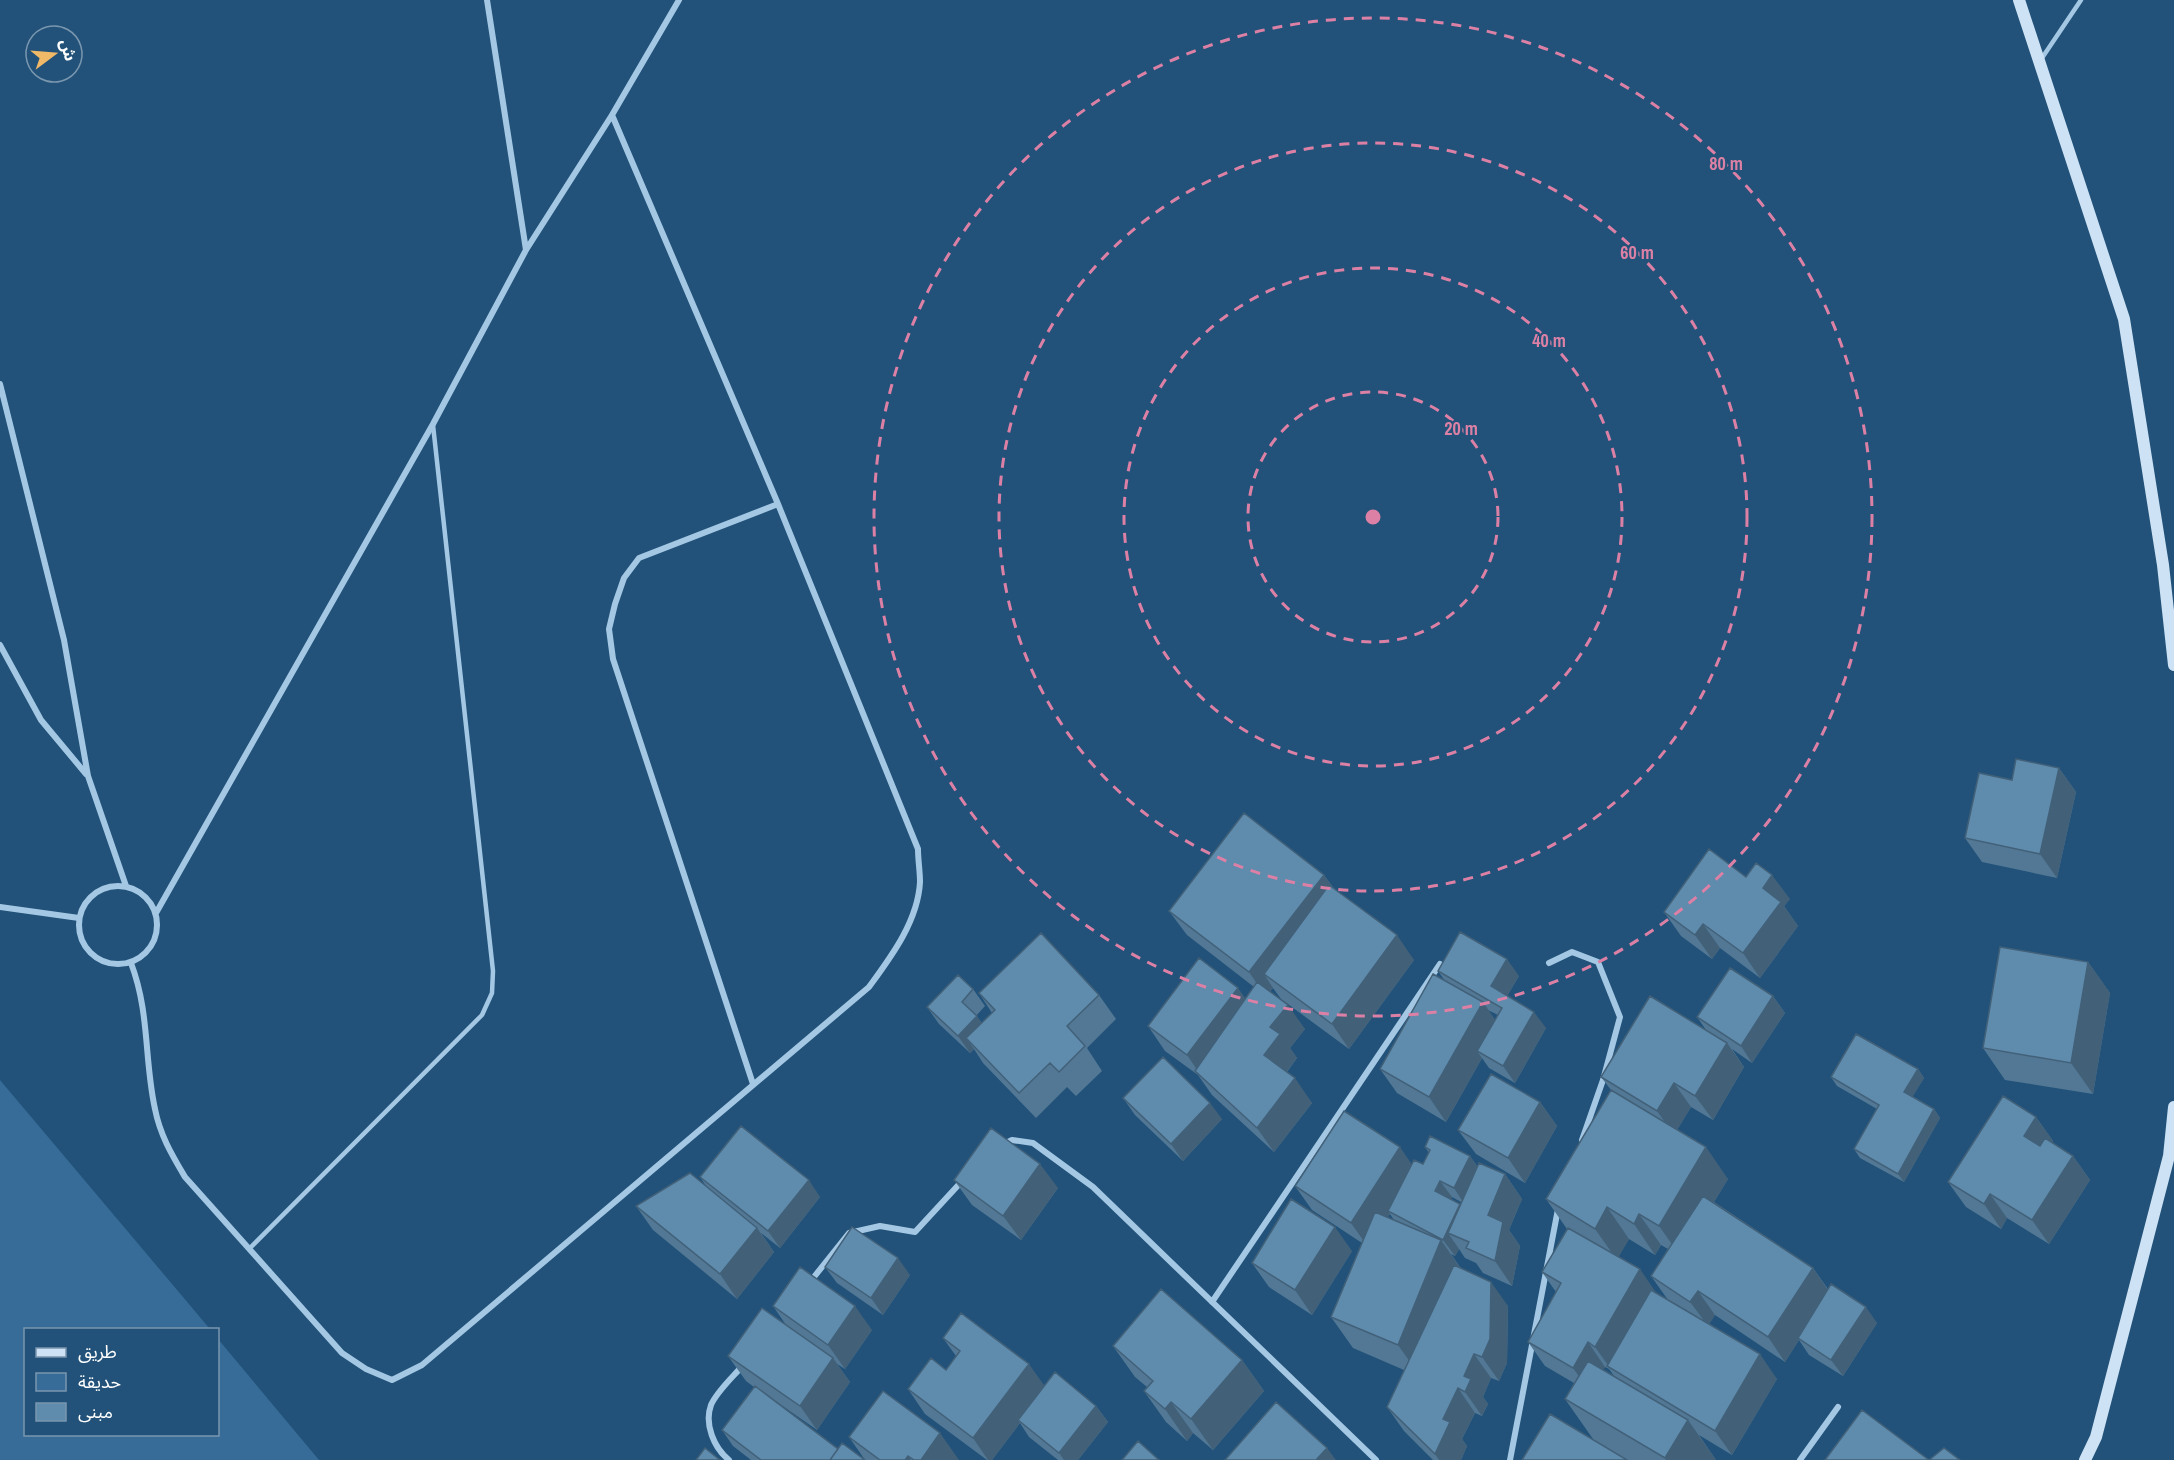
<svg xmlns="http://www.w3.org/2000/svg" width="2174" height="1460" viewBox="0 0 2174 1460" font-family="'Archivo Narrow','Noto Sans Arabic',sans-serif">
<rect width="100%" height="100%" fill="#225279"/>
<path fill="#366c97" d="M0 1080 210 1329 26 1330V1434H218V1339L319 1460H0Z"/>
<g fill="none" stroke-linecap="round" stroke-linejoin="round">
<path stroke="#a4c8e4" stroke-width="4.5" d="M2042 58 2081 0
M250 1248 482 1015 492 993 493 971 433 425"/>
<path stroke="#a4c8e4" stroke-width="6" d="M487 0 526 250
M612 115 679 0
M0 384 64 640 88 776 126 886
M0 645 41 720 86 774
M79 925a39 39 0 1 1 78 0a39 39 0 1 1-78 0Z
M0 907 79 918
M131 963C150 1013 144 1059 155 1109 160 1135 172 1155 185 1177L342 1353 366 1369 392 1380 422 1365 869 987C891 957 918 921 920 882 920 871 918 860 918 849L778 504 612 115 526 250 433 424 156 913
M1549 963 1572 952 1598 962 1620 1017 1603 1080 1582 1140
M753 1084 613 659 609 629 615 604 624 578 639 558 778 504
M1004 1144 1012 1140 1033 1143 1093 1187 1376 1460
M810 1282 849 1233 880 1226 915 1232 963 1180
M1212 1302 1440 964
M729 1460C714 1448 704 1424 711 1405 717 1391 734 1376 744 1364
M1510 1460 1558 1209
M1800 1460 1838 1407"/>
<path stroke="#cde2f4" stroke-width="12" d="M2019 0 2124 319 2163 565 2174 665
M2085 1460 2096 1437 2169 1156 2174 1107"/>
</g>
<path fill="#527895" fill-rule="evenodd" d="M2059 768 2076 792 2057 878 1982 862 1965 838 2012 780Z
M1324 875 1335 890 1414 960 1349 1049 1281 999 1273 988 1270 991 1305 1029 1290 1048 1297 1058 1287 1072 1312 1103 1274 1152 1212 1095 1198 1075 1165 1051 1148 1026 1245 999 1254 987 1187 935 1169 911Z
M1746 877 1790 899 1784 906 1798 926 1760 978 1720 948 1712 959 1681 936 1664 912Z
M2088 962 2110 993 2093 1094 2005 1080 1983 1048Z
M1438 971 1519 976 1507 996 1546 1028 1515 1083 1489 1068 1482 1058 1446 1122 1397 1093 1380 1069 1445 981ZM1488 1010 1498 1015 1495 1020Z
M973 989 985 1006 976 1016 982 1023 992 1013 979 993 1099 995 1116 1019 1087 1048 1102 1071 1076 1096 1067 1087 1036 1118 983 1063 974 1049 970 1053 939 1024 927 1007Z
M1773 996 1785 1013 1752 1063 1732 1049 1744 1067 1713 1120 1691 1107 1677 1130 1728 1179 1714 1202 1813 1268 1828 1289 1877 1323 1843 1376 1809 1355 1799 1340 1785 1362 1715 1315 1709 1324 1777 1379 1732 1455 1699 1435 1716 1460H1522L1593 1439 1565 1399 1574 1383 1545 1366 1528 1342 1556 1292 1542 1272 1567 1229 1546 1199 1611 1090 1601 1077 1706 1030 1697 1017ZM1629 1239 1655 1255 1661 1245 1668 1249 1651 1276 1668 1300 1657 1294 1618 1257ZM1605 1367 1609 1369 1614 1376 1603 1370Z
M1918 1069 1924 1078 1912 1097 1934 1109 1940 1118 1904 1182 1860 1158 1854 1149 1877 1109 1837 1086 1831 1077Z
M1123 1098 1222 1119 1183 1161 1135 1115Z
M1540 1102 1557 1126 1525 1183 1476 1154 1458 1130Z
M2036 1117 2053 1141 2052 1143 2073 1156 2090 1180 2049 1244 2007 1218 2001 1229 1966 1207 1948 1182Z
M1425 1147 1470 1156 1477 1166 1505 1174 1522 1199 1509 1230 1520 1246 1512 1286 1483 1273 1476 1263 1465 1258 1459 1249 1455 1256 1451 1254 1460 1267 1508 1306 1507 1363 1499 1381 1491 1378 1483 1397 1488 1404 1482 1416 1475 1413 1462 1439 1467 1446 1461 1460H1433L1404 1431 1387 1407 1404 1370 1353 1348 1331 1317 1362 1243 1312 1210 1295 1186 1412 1164H1423L1429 1153ZM1452 1197 1461 1202 1460 1204 1451 1199ZM1390 1214 1394 1220 1387 1218Z
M700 1177 820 1197 780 1248 761 1233 774 1252 737 1299 653 1230 636 1206 708 1189Z
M954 1180 1058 1188 1021 1240 972 1205Z
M1352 1251 1312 1315 1269 1287 1252 1263Z
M825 1267 910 1275 883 1315 837 1283Z
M773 1306 872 1330 845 1369 837 1364 850 1382 817 1430 774 1400 838 1449 865 1460H751L733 1446 722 1430 754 1387 746 1381 728 1356 786 1325Z
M943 1338 1044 1386 1096 1406 1108 1422 1078 1460H1058L1029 1437 1020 1423 992 1460H987L925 1414 908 1389 946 1370 956 1356Z
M1113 1346 1242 1360 1264 1391 1213 1450 1193 1433 1187 1441 1166 1422 1144 1391 1147 1387 1135 1377Z
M849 1437 959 1460H865Z"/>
<path fill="#426179" d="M2059 768 2076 792 2057 878 2040 854Z
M1324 875 1341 899 1264 974 1273 988 1266 997 1249 972Z
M1772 875 1790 899 1784 906 1798 926 1760 978 1743 953 1763 888Z
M1703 924 1720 948 1712 959 1695 935Z
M1397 935 1414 960 1349 1049 1332 1024Z
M1507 959 1519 976 1503 1003 1491 986Z
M2088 962 2110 993 2093 1094 2071 1063Z
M1238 988 1255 1012 1204 1080 1187 1055Z
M1773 996 1785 1013 1752 1063 1741 1046Z
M1483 1002 1500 1027 1477 1051 1482 1058 1446 1122 1429 1097Z
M1288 1005 1305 1029 1290 1048 1297 1058 1281 1079 1264 1055 1270 1027Z
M1534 1012 1546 1028 1515 1083 1503 1066Z
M977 1016 988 1033 966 1038 974 1049 970 1053 958 1036Z
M1727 1043 1744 1067 1713 1120 1695 1096Z
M1918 1069 1924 1078 1910 1101 1904 1092Z
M1295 1078 1312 1103 1274 1152 1257 1128Z
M1674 1083 1691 1107 1674 1135 1657 1111Z
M1540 1102 1557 1126 1525 1183 1508 1158Z
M1210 1103 1222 1119 1183 1161 1171 1144Z
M1934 1109 1940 1118 1904 1182 1898 1174Z
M2036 1117 2053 1141 2042 1160 2024 1136Z
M1400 1147 1417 1172 1388 1211 1390 1214 1368 1247 1351 1223Z
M1706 1147 1728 1179 1681 1257 1659 1226Z
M1470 1156 1482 1173 1465 1205 1454 1188Z
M2073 1156 2090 1180 2049 1244 2032 1220Z
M1040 1164 1058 1188 1021 1240 1003 1216Z
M1505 1174 1522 1199 1509 1230 1520 1246 1512 1286 1495 1261 1488 1215Z
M809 1180 820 1197 780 1248 768 1231Z
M1440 1181 1452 1197 1447 1208 1435 1191Z
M1990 1194 2007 1218 2001 1229 1984 1204Z
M1461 1204 1448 1233 1459 1249 1455 1256 1443 1240Z
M1607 1207 1629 1239 1617 1260 1595 1229Z
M1639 1214 1661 1245 1655 1255 1634 1224Z
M1335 1227 1352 1251 1312 1315 1295 1290Z
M757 1228 774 1252 737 1299 720 1274Z
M1441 1240 1463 1272 1420 1376 1398 1345Z
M898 1258 910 1275 883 1315 871 1298Z
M1813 1268 1830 1293 1798 1338 1799 1340 1785 1362 1768 1337Z
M1640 1269 1657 1294 1610 1368 1595 1347Z
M1491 1282 1508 1306 1507 1363 1499 1381 1482 1357Z
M1698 1291 1715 1315 1708 1326 1690 1302Z
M855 1306 872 1330 845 1369 828 1345Z
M1866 1307 1877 1323 1843 1376 1831 1360Z
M1588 1342 1605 1367 1590 1392 1573 1368Z
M1474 1354 1491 1378 1483 1397 1488 1404 1482 1416 1465 1392 1464 1376Z
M1760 1354 1777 1379 1732 1455 1715 1431Z
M833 1358 850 1382 817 1430 800 1406Z
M1242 1360 1264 1391 1213 1450 1191 1419Z
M1029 1364 1046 1388 1018 1420 1020 1423 992 1460H988L973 1438Z
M1458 1388 1475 1413 1462 1439 1467 1446 1461 1460H1439L1435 1454 1443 1419Z
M1171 1402 1193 1433 1187 1441 1165 1409Z
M1096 1406 1108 1422 1078 1460H1064L1059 1453Z
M1688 1420 1716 1460H1666L1665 1458Z
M940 1433 959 1460H921Z
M1327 1448 1336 1460H1316Z
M908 1456 911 1460H905Z"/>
<path fill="#5f8bad" stroke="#426179" stroke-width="1.5" d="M2016 759 2059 768 2040 854 1965 838 1979 773 2012 780Z
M1244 813 1324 875 1249 972 1169 911Z
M1709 849 1746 877 1756 863 1772 875 1763 888 1781 902 1743 953 1703 924 1695 935 1664 912Z
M1329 885 1397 935 1332 1024 1264 974Z
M1460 932 1507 959 1491 986 1534 1012 1503 1066 1477 1051 1502 1008 1438 971Z
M1041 933 1099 995 1067 1026 1085 1046 1059 1072 1050 1063 1019 1093 966 1038 995 1010 979 993Z
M2000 947 2088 962 2071 1063 1983 1048Z
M1199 958 1238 988 1187 1055 1148 1026Z
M1730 968 1773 996 1741 1046 1697 1017Z
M1433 974 1483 1002 1429 1097 1380 1069Z
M958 975 973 989 962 1002 977 1016 958 1036 927 1007Z
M1257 982 1288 1005 1270 1027 1280 1034 1264 1055 1295 1078 1257 1128 1195 1071Z
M1650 996 1727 1043 1695 1096 1674 1083 1657 1111 1601 1077Z
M1856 1034 1918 1069 1904 1092 1934 1109 1898 1174 1854 1149 1879 1105 1831 1077Z
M1163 1057 1210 1103 1171 1144 1123 1098Z
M1491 1074 1540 1102 1508 1158 1458 1130Z
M1611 1090 1706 1147 1659 1226 1639 1214 1634 1224 1607 1207 1595 1229 1546 1199Z
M2003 1096 2036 1117 2024 1136 2040 1146 2045 1138 2073 1156 2032 1220 1990 1194 1984 1204 1948 1182Z
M1344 1111 1400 1147 1351 1223 1295 1186Z
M741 1126 809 1180 768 1231 700 1177Z
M991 1128 1040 1164 1003 1216 954 1180Z
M1430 1136 1470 1156 1454 1188 1440 1181 1435 1191 1460 1204 1443 1240 1388 1211 1414 1160 1423 1164 1430 1150 1425 1147Z
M1479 1163 1505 1174 1488 1215 1503 1222 1495 1261 1466 1248 1469 1242 1448 1233Z
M690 1173 757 1228 720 1274 636 1206Z
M1703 1196 1813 1268 1768 1337 1698 1291 1690 1302 1651 1276Z
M1291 1199 1335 1227 1295 1290 1252 1263Z
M1375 1212 1441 1240 1398 1345 1331 1317Z
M852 1227 898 1258 871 1298 825 1267Z
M1568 1228 1640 1269 1595 1347 1588 1342 1573 1368 1528 1342 1561 1283 1542 1272Z
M1454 1265 1491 1282 1490 1339 1482 1357 1474 1354 1464 1376 1471 1379 1465 1392 1458 1388 1443 1419 1450 1422 1435 1454 1387 1407Z
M800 1267 855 1306 828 1345 773 1306Z
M1831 1284 1866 1307 1831 1360 1798 1338Z
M1161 1289 1242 1360 1191 1419 1171 1402 1165 1409 1144 1391 1153 1381 1113 1346Z
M1651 1290 1760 1354 1715 1431 1607 1366Z
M762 1308 833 1358 800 1406 728 1356Z
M961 1313 1029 1364 973 1438 908 1389 931 1358 946 1370 960 1351 943 1338Z
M1588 1361 1688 1420 1665 1458 1565 1399Z
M1055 1372 1096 1406 1059 1453 1018 1420Z
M755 1386 838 1449 830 1460H761L722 1430Z
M883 1391 940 1433 921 1460H914L908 1456 905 1460H880L849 1437Z
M1276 1402 1327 1448 1316 1460H1225Z
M1862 1410 1929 1460 1944 1448 1960 1460H1825Z
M1550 1414 1627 1460H1522Z
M1138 1441 1159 1460H1122Z
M842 1443 865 1460H830Z
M705 1448 720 1460H696Z"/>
<g fill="none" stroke="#dd80a5" stroke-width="3" stroke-dasharray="10 8">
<circle cx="1373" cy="517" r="125"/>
<circle cx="1373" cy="517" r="249"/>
<circle cx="1373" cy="517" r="374"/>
<circle cx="1373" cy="517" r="499"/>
</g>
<circle cx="1373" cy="517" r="9" fill="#dd80a5" stroke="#225279" stroke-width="3"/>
<g font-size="18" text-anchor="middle" font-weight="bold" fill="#dd80a5" stroke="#225279" stroke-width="4.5" stroke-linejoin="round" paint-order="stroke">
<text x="1726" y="170">80 m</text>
<text x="1637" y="259">60 m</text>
<text x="1549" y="347">40 m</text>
<text x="1461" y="435">20 m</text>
</g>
<rect x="24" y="1328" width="195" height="108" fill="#225279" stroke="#7a97af" stroke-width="1.5"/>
<rect x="36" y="1348" width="30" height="9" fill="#cde2f4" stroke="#7a97af" stroke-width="1.5"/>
<text x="78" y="1358" font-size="18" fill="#ffffff">طريق</text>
<rect x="36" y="1373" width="30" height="18" fill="#366c97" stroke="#7a97af" stroke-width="1.5"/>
<text x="78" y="1388" font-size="18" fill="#ffffff">حديقة</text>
<rect x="36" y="1403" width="30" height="18" fill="#5f8bad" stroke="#7a97af" stroke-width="1.5"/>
<text x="78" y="1418" font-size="18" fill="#ffffff">مبنى</text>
<g transform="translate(54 54) rotate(74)"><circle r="28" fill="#225279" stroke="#7a97af" stroke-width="1.5"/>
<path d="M0-4.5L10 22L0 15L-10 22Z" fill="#f0b967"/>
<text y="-9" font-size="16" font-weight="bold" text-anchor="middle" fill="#ffffff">ش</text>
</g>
</svg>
